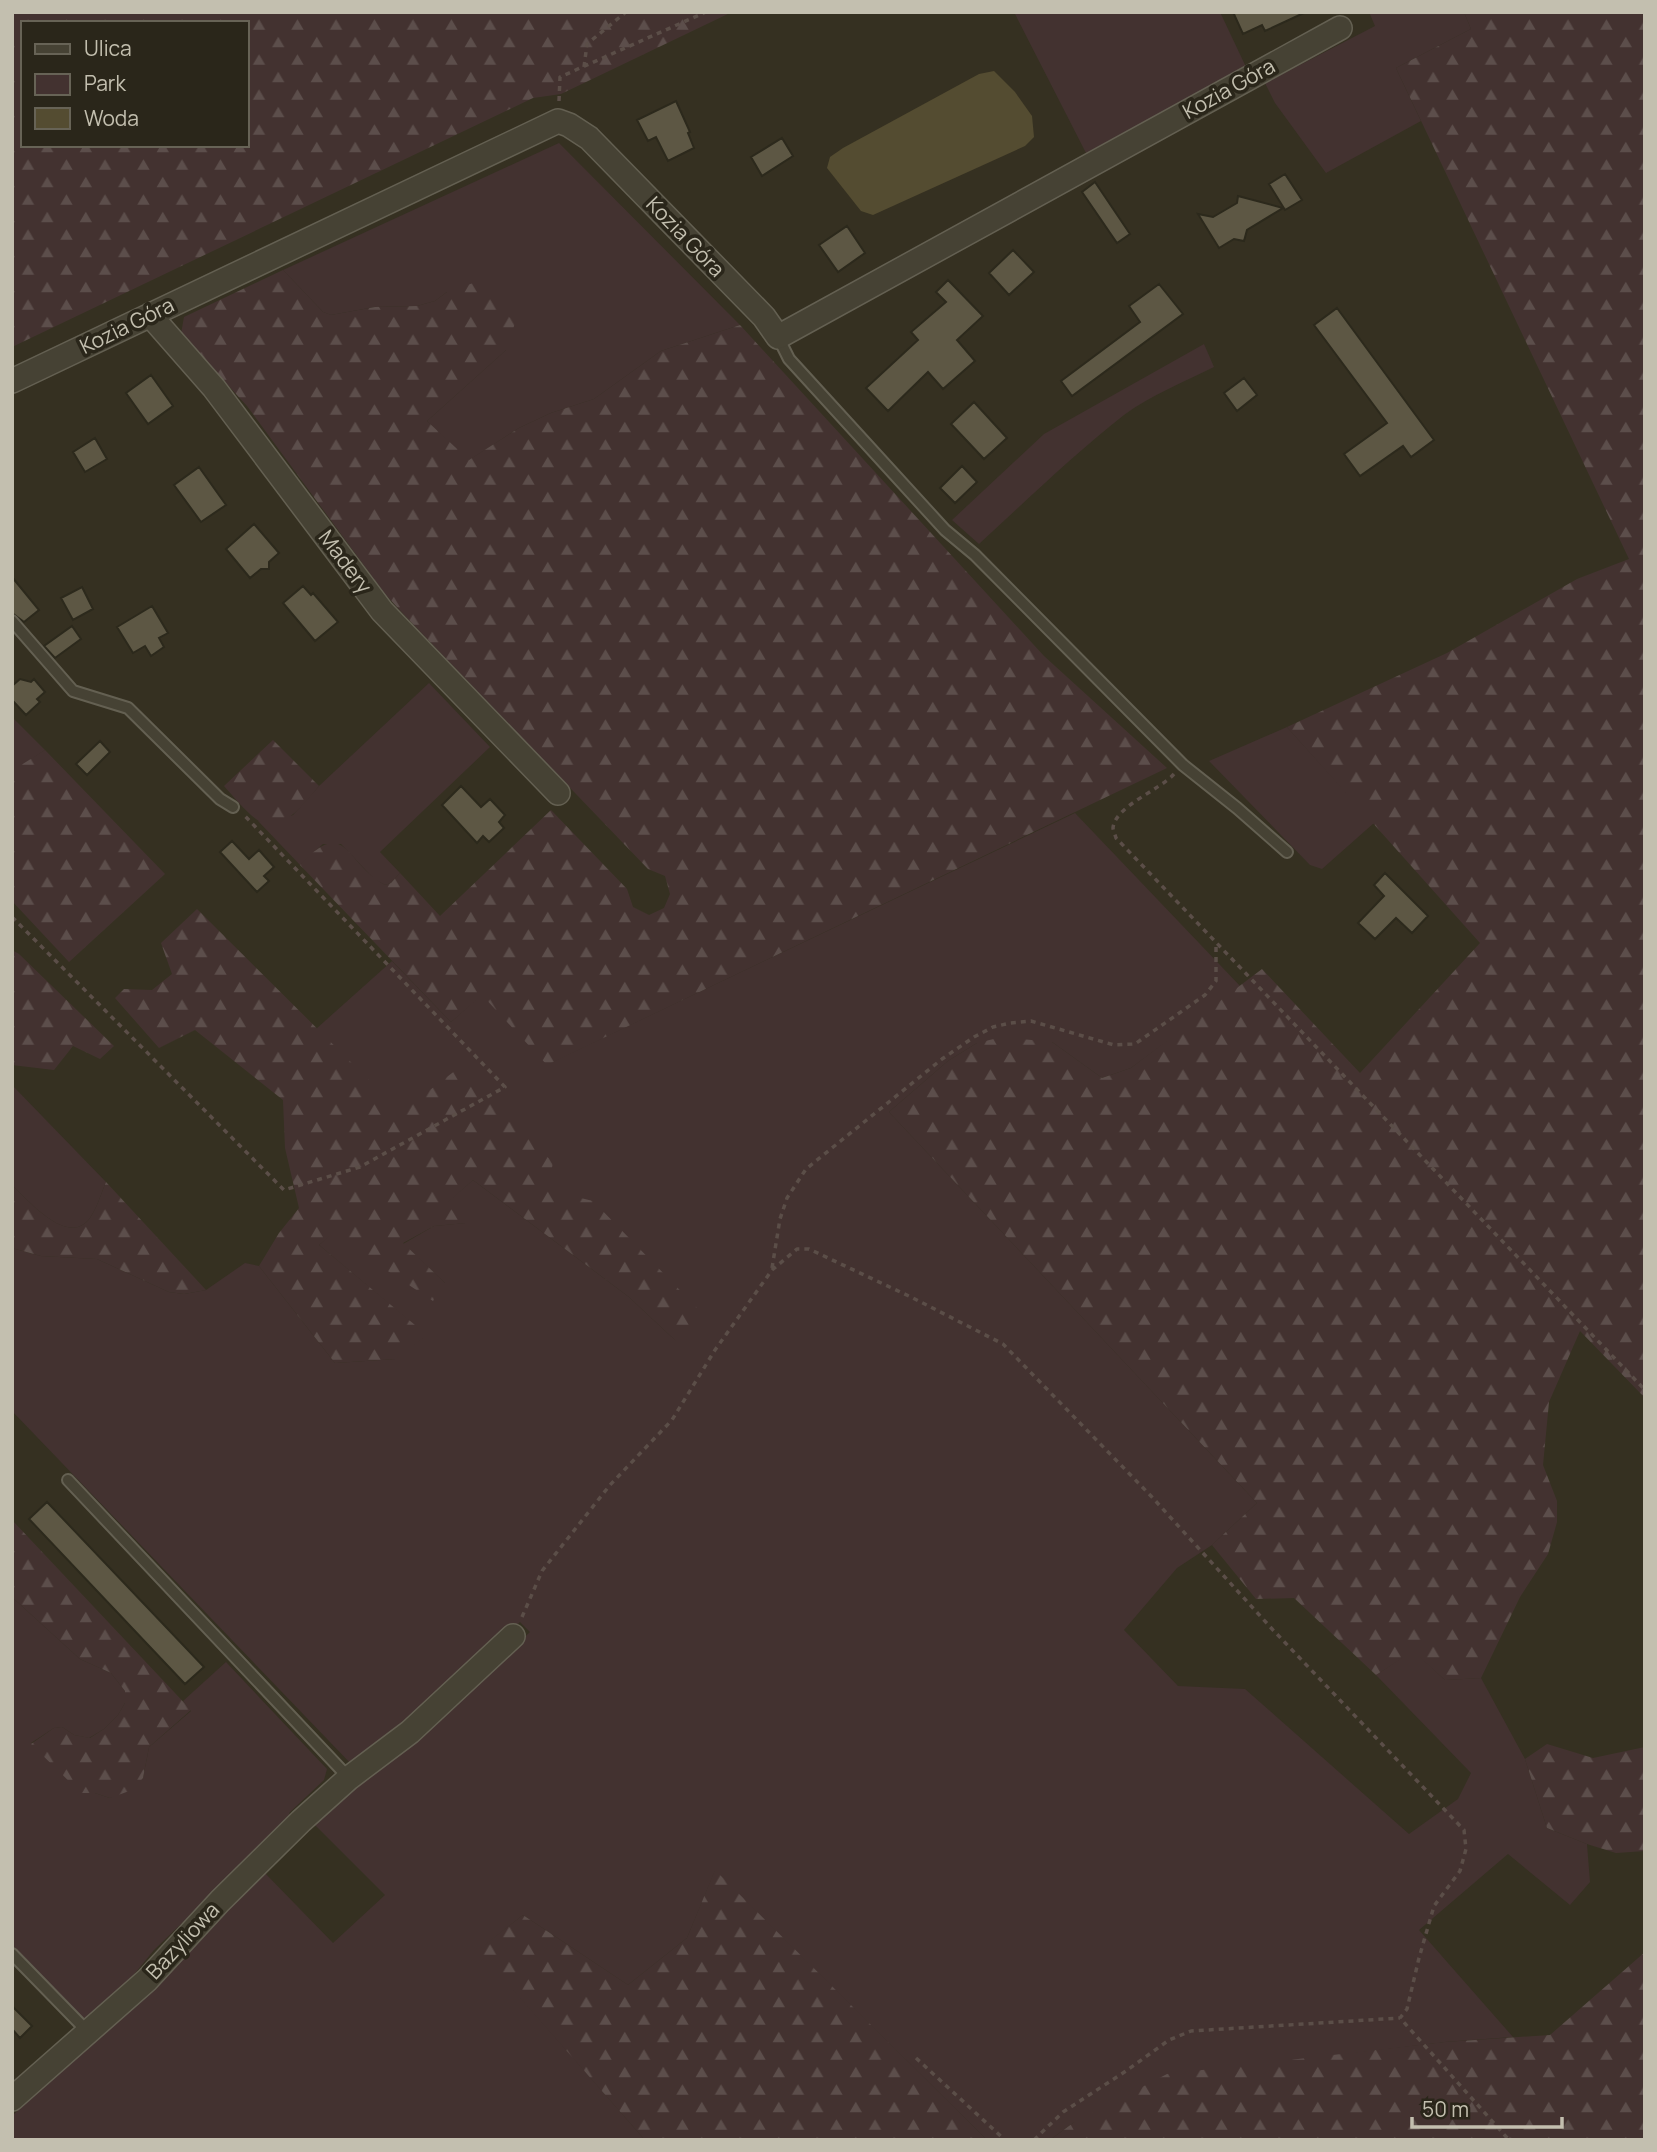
<svg xmlns="http://www.w3.org/2000/svg" width="1657" height="2152" viewBox="0 0 1657 2152" font-family="Manrope,sans-serif">
<defs>
<pattern id="forest-firs" width="22" height="20" patternUnits="userSpaceOnUse" patternTransform="scale(1.75)"><rect width="22" height="20" fill="#433230"/><path d="M5 1l3.5 6h-7zM16 11l3.5 6h-7z" fill="#5c4e4b"/></pattern>
</defs>
<rect width="100%" height="100%" fill="#353021"/>
<path fill="#433230" d="M1014 12H1220L1246 67 1086 153Z
M1369 12H1464L1471 29 1396 68 1421 121 1326 173 1275 103 1265 83 1375 26Z
M559 143 740 325 661 351 594 399 551 413 519 428 468 461 427 421 506 350 447 292 435 301 417 306 375 307 331 315 323 312 283 270Z
M1204 344 1214 367C1184 382 1151 395 1124 415 1073 455 1026 501 979 544L952 520 1044 434Z
M429 683 490 747 380 852 400 873 391 883 385 885 374 879 341 844H323L300 865 258 821 269 823 293 815 319 786Z
M12 717 45 750 18 768 12 767Z
M1287 727 1374 823 1322 869 1310 865 1209 761Z
M1075 813 1241 987 1131 1068 1102 1078 1052 1042 977 1043 948 1061 889 1112 1257 1503 1212 1545 1177 1568 1124 1630 1178 1686 1245 1689 1409 1834 1458 1799 1471 1773 1376 1675 1413 1650 1445 1680 1481 1678 1525 1759 1547 1828 1587 1844 1590 1882 1570 1905 1508 1854 1419 1930 1513 2037 1445 2042 1347 2054 1073 2123 1050 2140H987L715 1871 687 1938 628 1985 523 1915 479 1950 645 2140H12V2116L101 2033 262 1870 333 1943 385 1895 312 1822 403 1752 530 1632 520 1622 431 1703 354 1767 12 1411V1248L41 1256 97 1259 169 1292 184 1294 206 1290 245 1263 259 1266 335 1363 395 1359 426 1335 319 1245 332 1233 445 1283 403 1244 434 1226 465 1223 445 1204 473 1180 629 1297 676 1341 548 1190 456 1071 401 1113 316 1029 392 961 451 1022 482 994 548 1064Z
M12 1085 106 1182C101 1194 97 1208 90 1218 68 1248 28 1200 12 1185Z
M12 1597 80 1659 111 1673 125 1691V1703L118 1715 104 1729 89 1738 74 1735 62 1727 54 1728 31 1743 95 1793 110 1798 143 1778 149 1747 191 1711 183 1701 226 1662 327 1769 324 1780 289 1813 292 1817 154 1950 131 1978 84 2019 12 1945Z"/>
<path fill="url(#forest-firs)" fill-rule="evenodd" d="M12 12H732L561 94 533 98 12 347ZM23 23H247V145H23Z
M1464 12H1645V1398L1580 1331 1549 1402 1543 1465 1557 1501V1522L1548 1554 1520 1597 1481 1678 1445 1680 1413 1651 1376 1675 1294 1598 1256 1599 1212 1545 1257 1503 889 1112 948 1061 977 1043 1002 1037 1052 1042 1102 1078 1131 1068 1262 969 1360 1073 1480 943 1287 727 1447 653 1577 579 1629 559 1396 68 1471 29Z
M283 270 323 312 331 315 375 307 417 306 435 301 447 292 479 281 515 323 506 350 427 421 469 460 519 428 551 413 594 399 661 351 740 325 1044 656 1167 768 547 1065 482 995 451 1022 300 865C347 815 344 863 385 885L391 883 400 873 440 916 551 810 627 889 633 907 649 915 664 908 670 894 665 876 648 869 408 619 385 594 247 406 181 334 184 317Z
M273 740 319 786C305 802 280 838 256 819 244 810 234 797 224 786Z
M45 750 165 874 69 962 12 901V767H18Z
M197 909 401 1112 456 1070 553 1162 548 1190 593 1201 707 1318 676 1341 629 1297 473 1180 446 1204 466 1223 434 1226 403 1243 445 1283 433 1301 332 1234 319 1245 427 1335 396 1359 335 1363 259 1266 279 1233 299 1208 285 1148 283 1100 195 1030 159 1048 115 998 124 989 152 990 172 974 161 943Z
M12 950 19 954 114 1046 100 1059 73 1046 54 1070 12 1065Z
M106 1182 206 1290 184 1294 169 1292 97 1259 41 1256 12 1248V1185C28 1200 68 1248 90 1218 97 1208 101 1194 106 1182Z
M12 1520 191 1710 149 1747 143 1778 132 1790 110 1798 95 1793H81L31 1744 54 1728 62 1727 74 1735 90 1738 104 1729 118 1715 125 1703V1691L111 1673 80 1659 12 1597Z
M1547 1744 1593 1758 1645 1747V1851L1616 1853 1587 1844 1547 1828 1525 1759Z
M715 1870 987 2140H645L478 1950 523 1915 628 1985 687 1938Z
M1645 1952V2140H1050L1073 2123 1167 2074 1445 2042 1550 2035Z"/>
<path fill="#544c31" d="M994 71 1015 92 1032 116 1034 137 1025 146 873 215 861 211 827 168 830 157 843 148 979 74Z"/>
<path fill="#5d5744" stroke="#2c291c" stroke-width="2" d="M1233 12H1306L1265 31 1262 25 1243 34Z
M676 101 690 132 688 133 694 148 668 161 656 137 648 141 637 120Z
M782 138 793 156 762 176 751 157Z
M1285 174 1302 200 1285 210 1269 184Z
M1095 182 1130 234 1117 243 1082 192Z
M1238 196 1283 208 1247 230 1244 241 1234 239 1219 248 1198 214 1213 217 1237 203Z
M847 226 865 253 838 272 819 245Z
M1013 250 1034 272 1009 295 989 273Z
M948 280 983 316 957 340 975 361 943 389 928 372 888 411 866 388 918 340 911 332 946 302 936 292Z
M1159 284 1183 314 1072 396 1061 381 1140 322 1129 306Z
M1337 308 1434 440 1411 457 1403 446 1360 476 1344 454 1387 423 1314 325Z
M151 375 173 406 148 424 126 393Z
M1244 378 1257 395 1237 411 1224 393Z
M974 402 1007 438 984 459 951 424Z
M95 438 107 459 85 472 73 452Z
M962 466 977 482 955 503 940 488Z
M199 467 226 505 201 522 174 485Z
M254 524 279 553 269 562V569H261L250 578 226 549Z
M12 577 39 610 24 622 12 613Z
M303 586 311 595 313 593 338 622 315 641 283 603Z
M82 587 93 609 73 620 61 598Z
M152 606 168 633 159 638 164 647 151 656 145 646 133 653 117 627Z
M72 626 81 639 55 658 44 646Z
M20 679 31 682 34 679 45 692 37 699 40 702 26 715 12 700V686Z
M100 741 110 752 87 775 76 764Z
M461 786 481 807 490 799 505 815 499 822 504 828 489 842 483 836 477 843 442 805Z
M232 841 249 859 259 850 274 867 264 876 269 881 257 892 220 852Z
M1385 873 1428 916 1412 933 1396 918 1375 939 1358 923 1384 896 1374 885Z
M47 1502 204 1667 185 1684 29 1519Z
M12 2006 32 2026 20 2038 12 2029Z"/>
<g fill="none" stroke-linecap="round" stroke-linejoin="round">
<defs>
<path id="lane" d="M778 337 789 359 945 530 975 555 1183 765 1237 808 1287 852
M12 621 73 691 128 708 220 799 233 807
M68 1480 349 1778
M12 1954 87 2031"/>
<path id="street" d="M150 315 214 388 382 611 558 793
M12 381 558 121 569 125 589 138 764 317 778 337 1340 28
M12 2099 147 1980 220 1901 301 1821 349 1778 410 1732 513 1636"/>
</defs>
<use href="#lane" stroke="#646052" stroke-width="14"/>
<use href="#street" stroke="#646052" stroke-width="26"/>
<path stroke="#5b4e48" stroke-width="3.5" stroke-dasharray="5 5" stroke-linecap="butt" d="M584 67 587 44 626 12
M559 101 560 77 706 12
M1174 774C1160 790 1115 806 1113 828 1113 830 1116 837 1116 838L1645 1390
M12 917 284 1190 360 1167 505 1087 244 815
M772 1268 780 1219 787 1198 806 1169 942 1059 974 1037 993 1027 1010 1023 1031 1021 1114 1045 1135 1044 1205 995 1216 981V942
M522 1617 542 1571 610 1485 672 1420 715 1350 772 1270 797 1249H809L911 1297 1003 1344 1151 1496 1273 1630 1464 1830 1466 1849 1460 1871 1434 1906 1419 1958 1407 2009 1400 2018 1509 2140
M916 2058 1005 2140
M1034 2140 1063 2112 1126 2071 1169 2040 1191 2031 1400 2018"/>
<use href="#lane" stroke="#464234" stroke-width="10"/>
<use href="#street" stroke="#464234" stroke-width="23"/>
</g>
<g text-anchor="middle" stroke-width="7" stroke-linejoin="round" paint-order="stroke">
<g font-size="21" fill="#c3bfaf" stroke="#2a261a">
<text transform="translate(1229 89) rotate(-29)" y="7">Kozia Góra</text>
<text transform="translate(685 237) rotate(46)" y="7">Kozia Góra</text>
<text transform="translate(127 326) rotate(-26)" y="7">Kozia Góra</text>
<text transform="translate(345 562) rotate(53)" y="7">Madery</text>
<text transform="translate(183 1941) rotate(-47)" y="7">Bazyliowa</text>
</g>
</g>
<rect width="1657" height="2152" fill="none" stroke="#c3bfaf" stroke-width="28"/>
<rect x="21" y="21" width="228" height="126" fill="#2a261a" stroke="#676356" stroke-width="2"/>
<rect x="35" y="44" width="35" height="10" fill="#464234" stroke="#676356" stroke-width="2"/>
<text x="84" y="56" font-size="21" fill="#c3bfaf">Ulica</text>
<rect x="35" y="74" width="35" height="21" fill="#433230" stroke="#676356" stroke-width="2"/>
<text x="84" y="91" font-size="21" fill="#c3bfaf">Park</text>
<rect x="35" y="108" width="35" height="21" fill="#544c31" stroke="#676356" stroke-width="2"/>
<text x="84" y="126" font-size="21" fill="#c3bfaf">Woda</text>
<path d="M1412 2117v10h150v-10" fill="none" stroke="#c3bfaf" stroke-width="3.5"/>
<text x="1422" y="2117" font-size="21" fill="#c3bfaf" stroke="#2a261a" stroke-width="5" paint-order="stroke">50 m</text>
</svg>
